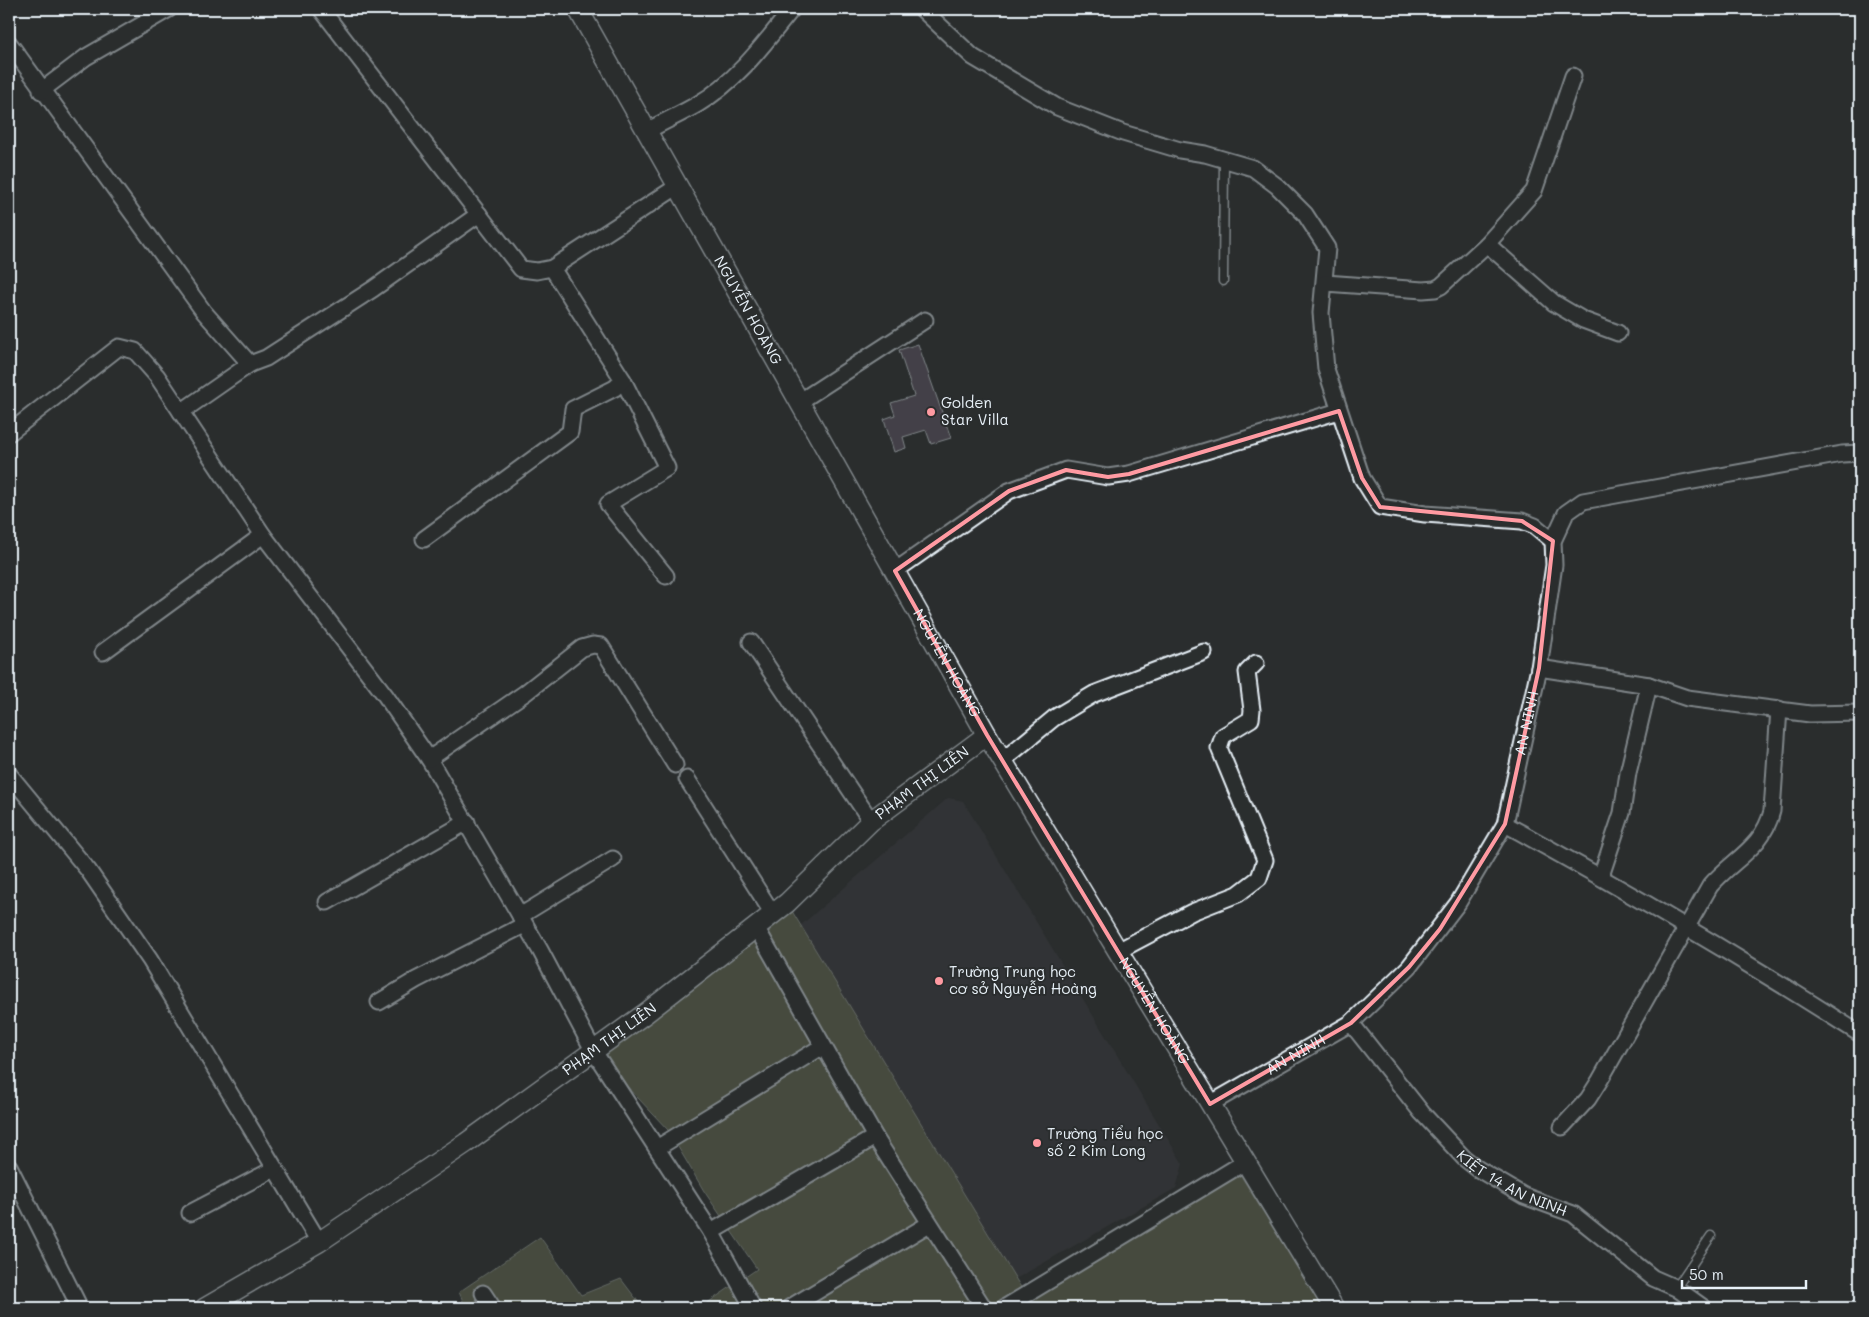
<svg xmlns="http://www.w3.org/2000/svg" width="1869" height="1317" viewBox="0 0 1869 1317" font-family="Mali,sans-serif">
<rect width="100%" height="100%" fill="#2a2d2e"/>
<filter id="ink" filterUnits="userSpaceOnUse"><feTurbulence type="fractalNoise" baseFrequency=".02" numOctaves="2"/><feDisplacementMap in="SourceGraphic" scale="10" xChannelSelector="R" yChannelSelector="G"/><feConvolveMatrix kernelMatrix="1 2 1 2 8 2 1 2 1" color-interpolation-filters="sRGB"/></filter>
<g filter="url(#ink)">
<path fill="#3b3a3f" d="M948 798 963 801 1183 1164 1176 1188 994 1291 792 933Z"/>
<path fill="#676d53" stroke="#a8afa6" d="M787 903 1028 1299 1238 1171 1322 1308H700L757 1269 704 1191 668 1130 593 1050Z
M540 1237 581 1295 621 1279 643 1308H466L459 1292Z"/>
<path fill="#635867" stroke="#e8f1f8" d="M918 344 951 438 931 444 926 430 903 437 906 448 894 452 884 419 895 415 891 403 914 396 899 350Z"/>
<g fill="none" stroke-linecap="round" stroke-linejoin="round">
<defs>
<path id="service" d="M1223 281 1224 160
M1676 1288 1711 1236"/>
<g id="minor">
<path d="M321 9 521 269 537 271 552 268 678 186"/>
<path d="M922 9 973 57 1057 107 1123 133 1180 150 1205 154 1253 168 1277 186 1305 214 1327 248 1321 313 1326 369 1362 478 1380 507 1425 514 1522 521 1535 526 1553 541"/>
<path d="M9 43 204 312 250 364 266 358 373 289 479 214"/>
<path d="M41 91 86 57 169 9"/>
<path d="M647 131C663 122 681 114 698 104 737 81 764 44 792 9"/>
<path d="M1487 244 1554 303 1583 320 1618 333"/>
<path d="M1325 283 1423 290 1435 289 1441 286 1487 244 1534 191 1573 76"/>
<path d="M623 380 667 468 608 504 666 576"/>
<path d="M799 402 925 320"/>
<path d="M181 412 250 364"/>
<path d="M9 433 119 347 135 351 157 376 263 535 385 695 429 759 540 950 593 1050 711 1232 753 1308"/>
<path d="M424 539 570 432 573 409 615 388 623 380 552 268"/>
<path d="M895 571 1009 491 1066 470 1108 477 1129 474 1339 411"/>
<path d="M751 642 871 821"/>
<path d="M103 652 263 535"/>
<path d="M1539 668 1649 685 1687 698 1810 714 1860 713"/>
<path d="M429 759 525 693 582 648 593 645 601 646 675 765"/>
<path d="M1002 761 1054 718 1094 694 1204 652"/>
<path d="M9 774 88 870 150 960 319 1242"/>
<path d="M687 779 773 914"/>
<path d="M1505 824C1626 890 1744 960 1860 1034"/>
<path d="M1601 876 1622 813 1628 773 1649 685"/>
<path d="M327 902 467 822"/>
<path d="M520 916 613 859"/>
<path d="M756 927 875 1137 984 1308"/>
<path d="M1118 951 1192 912 1238 894 1259 878 1265 860 1219 748 1223 736 1251 719 1252 710 1247 672 1256 663"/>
<path d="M379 1002 416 980 524 925"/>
<path id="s1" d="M1351 1023 1422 1113 1464 1158 1478 1169 1524 1196 1573 1214 1653 1278 1676 1288 1704 1308"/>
<path id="s2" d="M1210 1104 1351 1023 1409 967 1458 903 1505 824 1539 668 1554 565 1553 541 1566 513 1583 501 1842 454 1860 453"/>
<path d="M1562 1127 1588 1099 1600 1080 1710 886C1733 859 1763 848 1772 811L1779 709"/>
<path d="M657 1148 823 1046"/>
<path d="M9 1166 80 1308"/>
<path d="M190 1213 274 1169"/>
<path d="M711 1232 875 1137"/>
<path d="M483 1293 493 1308"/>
<path d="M789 1308 929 1224"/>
<path d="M1004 1308 1245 1162"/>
</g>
<g id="tertiary">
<path id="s3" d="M578 9 987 735 1334 1308"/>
<path id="s4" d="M205 1308 319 1242 466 1143 646 1013 787 903 871 821 987 735"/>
</g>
</defs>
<use href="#service" stroke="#e8f1f8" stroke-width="11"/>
<use href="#minor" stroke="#e8f1f8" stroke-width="19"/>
<use href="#tertiary" stroke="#e8f1f8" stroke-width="22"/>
<use href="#service" stroke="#2a2d2e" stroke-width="8"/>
<use href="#minor" stroke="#2a2d2e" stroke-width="15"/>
<use href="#tertiary" stroke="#2a2d2e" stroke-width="19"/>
</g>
</g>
<path d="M0 0H1869V1317H0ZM1339 411 1362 478 1380 507 1522 521 1553 541 1539 668 1505 824 1440 929 1409 967 1351 1023 1210 1104 987 735 895 571 1009 491 1066 470 1108 477 1129 474Z" fill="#2a2d2e" fill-opacity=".55" fill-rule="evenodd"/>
<path fill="none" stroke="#ff9aa2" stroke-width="4" stroke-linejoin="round" d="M1339 411 1362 478 1380 507 1522 521 1553 541 1539 668 1505 824 1440 929 1409 967 1351 1023 1210 1104 987 735 895 571 1009 491 1066 470 1108 477 1129 474Z"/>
<g fill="#ff9aa2" stroke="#2a2d2e" stroke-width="2">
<circle cx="931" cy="412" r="5"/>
<circle cx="939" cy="981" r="5"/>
<circle cx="1037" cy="1143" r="5"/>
</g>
<g text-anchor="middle" stroke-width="4" stroke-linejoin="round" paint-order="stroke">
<g font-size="15" fill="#e8f1f8" stroke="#2a2d2e">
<text dy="5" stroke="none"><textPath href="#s3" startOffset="346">NGUYỄN HOÀNG</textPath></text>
<text dy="5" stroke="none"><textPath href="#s3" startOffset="751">NGUYỄN HOÀNG</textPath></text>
<text dy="5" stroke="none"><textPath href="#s2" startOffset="519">AN NINH</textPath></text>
<text dy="5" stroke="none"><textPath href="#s4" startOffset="891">PHẠM THỊ LIÊN</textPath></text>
<text dy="5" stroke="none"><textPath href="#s3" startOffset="1156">NGUYỄN HOÀNG</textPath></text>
<text dy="5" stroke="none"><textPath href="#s4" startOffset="486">PHẠM THỊ LIÊN</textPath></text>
<text dy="5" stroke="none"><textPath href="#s2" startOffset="99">AN NINH</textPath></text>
<text dy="5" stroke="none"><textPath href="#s1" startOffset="231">KIỆT 14 AN NINH</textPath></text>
</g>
<g font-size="15" fill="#e8f1f8" stroke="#2a2d2e" text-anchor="start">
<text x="941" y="408">Golden<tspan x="941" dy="17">Star Villa</tspan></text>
<text x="949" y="977">Trường Trung học<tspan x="949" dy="17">cơ sở Nguyễn Hoàng</tspan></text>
<text x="1047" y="1139">Trường Tiểu học<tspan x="1047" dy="17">số 2 Kim Long</tspan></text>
</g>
</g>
<rect width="1869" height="1317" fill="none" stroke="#2a2d2e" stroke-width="30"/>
<rect x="15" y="15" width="1839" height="1287" fill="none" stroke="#e8f1f8" stroke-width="2" filter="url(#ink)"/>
<path d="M1682 1280v8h124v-8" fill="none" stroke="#e8f1f8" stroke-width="2.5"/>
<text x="1689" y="1280" font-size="15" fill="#e8f1f8" stroke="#2a2d2e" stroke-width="4" paint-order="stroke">50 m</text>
</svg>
